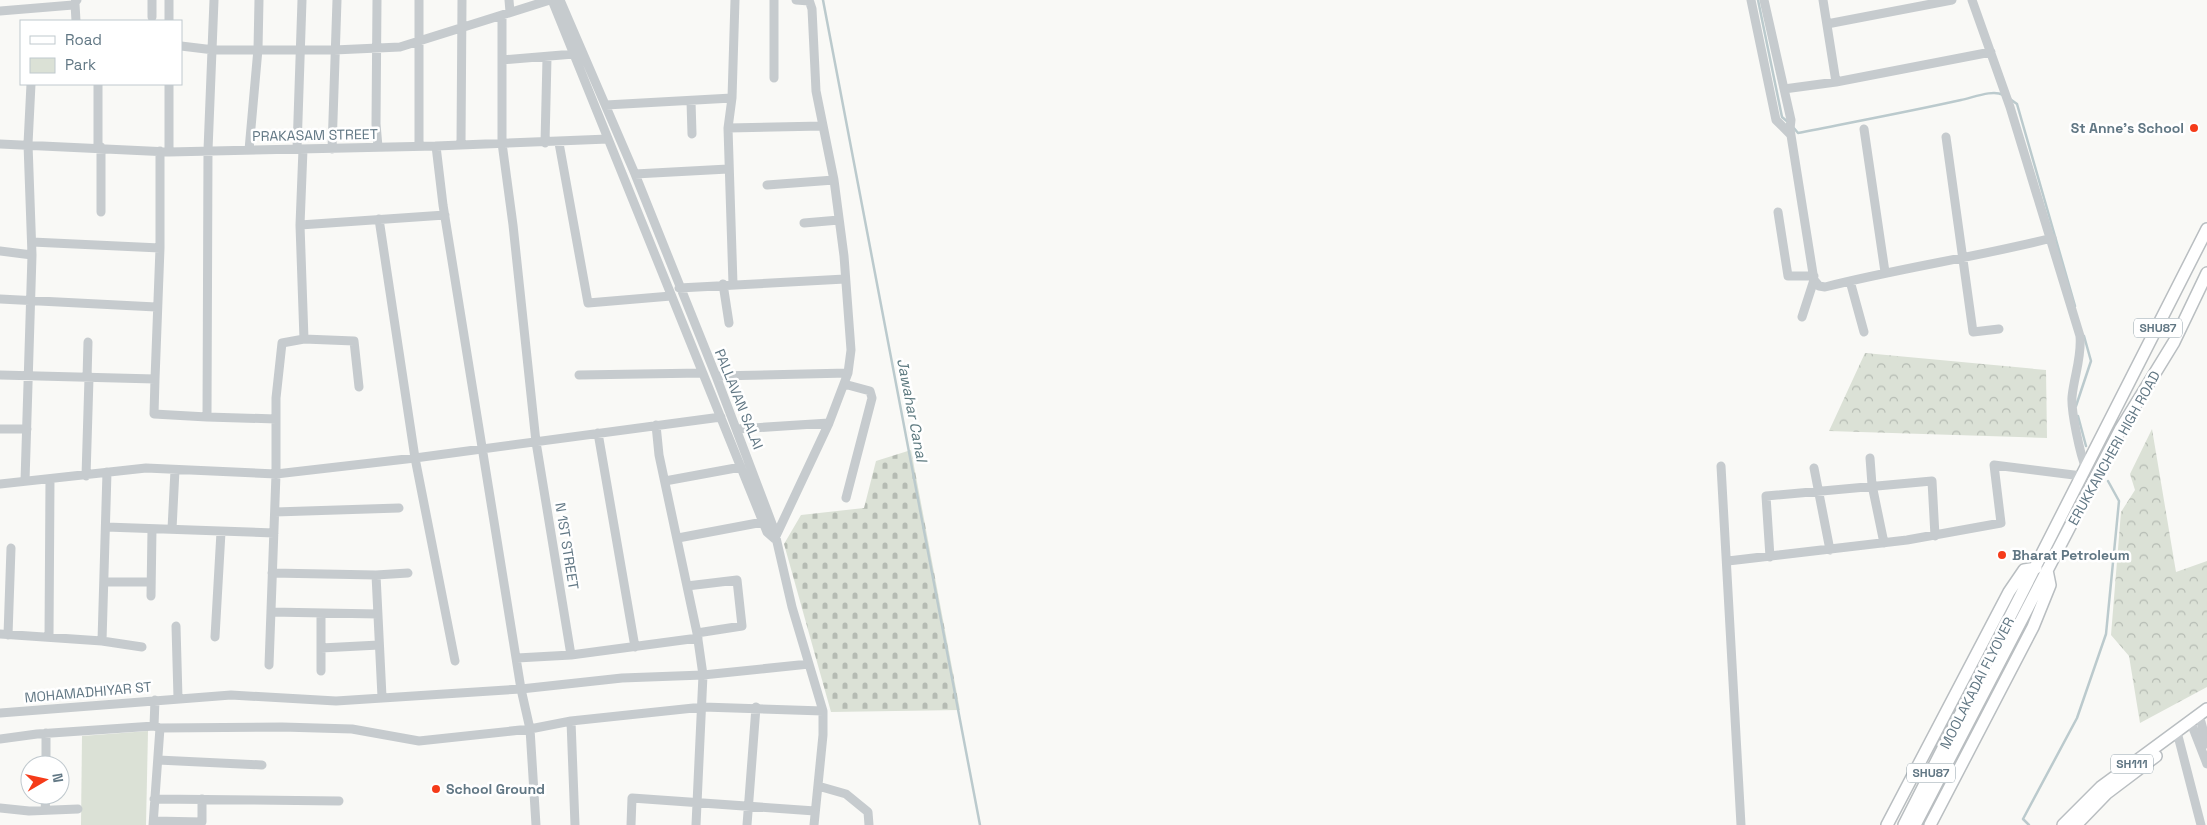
<svg xmlns="http://www.w3.org/2000/svg" width="2207" height="825" viewBox="0 0 2207 825" font-family="'Space Grotesk',sans-serif">
<defs>
<pattern id="forest-crowns" width="20" height="18" patternUnits="userSpaceOnUse" patternTransform="scale(1.25)"><rect width="20" height="18" fill="#dbe1d6"/><path d="M2 6a3 3 0 1 1 6 0M12 15a3 3 0 1 1 6 0" fill="none" stroke="#b5bbb3"/></pattern>
<pattern id="cemetery-stones" width="16" height="16" patternUnits="userSpaceOnUse" patternTransform="scale(1.25)"><rect width="16" height="16" fill="#dbe1d6"/><path d="M2 7V4a2 2 0 0 1 4 0v3zM10 15v-3a2 2 0 0 1 4 0v3z" fill="#b5bbb3"/></pattern>
</defs>
<rect width="100%" height="100%" fill="#f9f9f6"/>
<path fill="url(#forest-crowns)" d="M1865 353 2046 370 2047 438 1829 431Z
M2152 429 2176 572 2207 561V687L2140 723 2129 656 2111 635 2121 512 2135 490 2130 474Z"/>
<path fill="url(#cemetery-stones)" d="M911 450 960 710 831 712 784 544 801 515 864 508 876 461Z"/>
<path fill="#dbe1d6" d="M148 731 146 825H81L82 736Z"/>
<g fill="none" stroke-linecap="round" stroke-linejoin="round">
<path stroke="#bbcacd" stroke-width="2.5" d="M823 0 980 825
M1758 0 1782 117 1789 123
M2010 99 2017 104 2075 306
M1793 127 1798 133C1853 122 1907 112 1961 100 1972 98 1993 89 2003 95
M2076 406 2091 361 2084 336
M2078 416 2086 446
M2029 825 2023 819 2077 718 2106 634 2119 501 2108 481"/>
<defs>
<path id="major" d="M1887 825 2009 592 2024 570 2036 568
M1904 825 2207 229
M1915 825 2120 430 2174 342 2207 273
M1930 825 2033 627 2050 585 2047 570
M2063 825 2101 787 2207 709
M2076 825 2107 793 2156 756"/>
</defs>
<use href="#major" stroke="#b9bec1" stroke-width="14"/>
<path stroke="#c6cbce" stroke-width="9" d="M152 0V17
M377 0 376 124 378 147
M419 0V146
M509 0 510 12
M552 0 763 522 767 532 775 539
M560 0 635 174 716 376 774 529 792 607 823 711V735L814 825
M796 0 809 1
M1751 0 1776 120 1791 135
M1764 0 1791 120 1790 129 1814 280 1802 317
M1823 0 1836 82
M1972 0 2010 107 2080 336C2082 357 2074 376 2072 397 2071 411 2080 455 2086 468
M75 4 76 21
M0 11 73 5 77 0
M502 15V143L513 225 536 442 571 655
M169 21V0
M1827 24 1952 0
M181 46 214 50H334L400 47 550 0
M502 60 574 54
M774 78V0
M98 84V147
M1784 89 1836 82 1991 52
M691 101 692 134
M606 105 732 98
M728 128 823 126
M1864 129 1885 272
M1946 137 1973 332 1999 329
M545 143 547 58
M559 143 588 303 671 296
M0 144 169 152 436 146 608 139
M461 144 462 0
M436 146 443 205 521 689 530 729 536 825
M297 149 302 0
M332 149 337 0
M249 150 258 49 259 0
M169 152V84
M635 174 728 169
M767 185 834 180
M101 212V147
M1778 212 1788 276H1814
M379 219 415 458 455 661
M804 223 839 220
M300 225 445 215
M32 242 160 248
M0 251 32 255
M1814 280 1819 286 1825 287C1900 268 1977 257 2052 238
M1850 281 1864 332
M723 284 729 323
M733 284 728 128 732 98 735 0
M679 288 845 279
M0 299 156 307
M304 339 354 341 359 387
M0 375 155 379 160 248V151
M579 375 702 373
M716 376 848 373
M87 378 88 342
M155 379 154 414 207 417 208 150 214 0
M844 384 870 391 872 398 846 498
M207 417 276 419
M656 425 659 455 697 633 703 675 696 825
M0 429H27
M737 429 829 423
M598 433 635 647
M1870 458 1872 485 1884 543
M1721 466 1741 825
M1814 468 1830 550
M107 472 102 641 142 647
M86 476 89 378
M25 481 32 255 28 144 31 84
M665 481 741 467
M0 484 146 468 276 474 415 458 721 417
M275 512 399 508
M106 527 274 533
M172 529 175 470
M678 538 763 522
M775 538 829 423 848 373 851 350 844 256 834 180 816 91 812 9 809 0
M1770 557 1766 496 1932 481 1935 536
M1728 561 1907 540 2001 523 1994 465 2082 476
M272 573 376 575 408 573
M376 575 382 697
M104 582H151
M687 586 737 580 742 626 697 633
M151 596 152 529
M271 612 378 614
M321 614V648L379 645
M176 626 178 698
M0 634 102 641
M8 635 11 548
M49 637 50 479
M215 637 221 532
M517 658 571 655 698 638
M269 665 276 474V398L282 343 304 339 300 225 303 149
M321 671V648
M0 713 231 695 336 701 521 689 622 678 703 675 809 664
M571 721 575 825
M2201 722 2207 744
M154 726 155 700
M2193 728 2207 764
M2177 732 2201 825
M0 739 37 734 154 726 160 728
M158 760 262 765
M46 765V733
M818 786 846 794 868 812 869 825
M154 799 339 801
M0 808 29 811 78 809
M45 810 46 795
M154 821 202 822V799
M153 825 160 728 282 727 352 729 419 741 530 729 571 721 703 707 823 711
M631 825 632 798 815 811
M747 825 756 707"/>
<use href="#major" stroke="#fff" stroke-width="11"/>
</g>
<g fill="#f53b19" stroke="#fff" stroke-width="2">
<circle cx="2194" cy="128" r="5"/>
<circle cx="2002" cy="555" r="5"/>
<circle cx="436" cy="789" r="5"/>
</g>
<g text-anchor="middle" stroke-width="5" stroke-linejoin="round" paint-order="stroke">
<g fill="#fff" stroke="#90a0a9" stroke-width="1">
<rect x="2134" y="318.5" width="48" height="19" rx="4"/>
<rect x="2111" y="754.5" width="42" height="19" rx="4"/>
<rect x="1907" y="763.5" width="48" height="19" rx="4"/>
</g>
<g font-size="12" font-weight="bold" fill="#617784">
<text x="2158" y="332">SHU87</text>
<text x="2132" y="768">SH111</text>
<text x="1931" y="777">SHU87</text>
</g>
<g font-size="14" font-weight="bold" fill="#617784" stroke="#fff" text-anchor="start">
<text x="2184" y="133" text-anchor="end">St Anne's School</text>
<text x="2012" y="560">Bharat Petroleum</text>
<text x="446" y="794">School Ground</text>
</g>
<g font-size="14" fill="#617784" stroke="#fff">
<text transform="translate(315 135) rotate(-1)" y="5">PRAKASAM STREET</text>
<text transform="translate(739 399) rotate(68)" y="5">PALLAVAN SALAI</text>
<text transform="translate(2114 448) rotate(-61)" y="5">ERUKKANCHERI HIGH ROAD</text>
<text transform="translate(567 546) rotate(81)" y="5">N 1ST STREET</text>
<text transform="translate(1977 683) rotate(-63)" y="5">MOOLAKADAI FLYOVER</text>
<text transform="translate(88 692) rotate(-5)" y="5">MOHAMADHIYAR ST</text>
</g>
<g font-size="15" font-style="italic" fill="#5b787e" stroke="#fff">
<text transform="translate(912 410) rotate(79)" y="5">Jawahar Canal</text>
</g>
</g>
<rect x="20" y="20" width="162" height="65" fill="#ffffff" stroke="#c0c9ce"/>
<rect x="30" y="36" width="25" height="8" fill="#ffffff" stroke="#c0c9ce"/>
<text x="65" y="45" font-size="15" fill="#617784">Road</text>
<rect x="30" y="58" width="25" height="15" fill="#dbe1d6" stroke="#c0c9ce"/>
<text x="65" y="70" font-size="15" fill="#617784">Park</text>
<g transform="translate(45 780) rotate(81)"><circle r="24" fill="#ffffff" stroke="#c0c9ce"/>
<path d="M0-4L9 19L0 12L-9 19Z" fill="#f53b19"/>
<text y="-8" font-size="14" font-weight="bold" text-anchor="middle" fill="#617784">N</text>
</g>
</svg>
